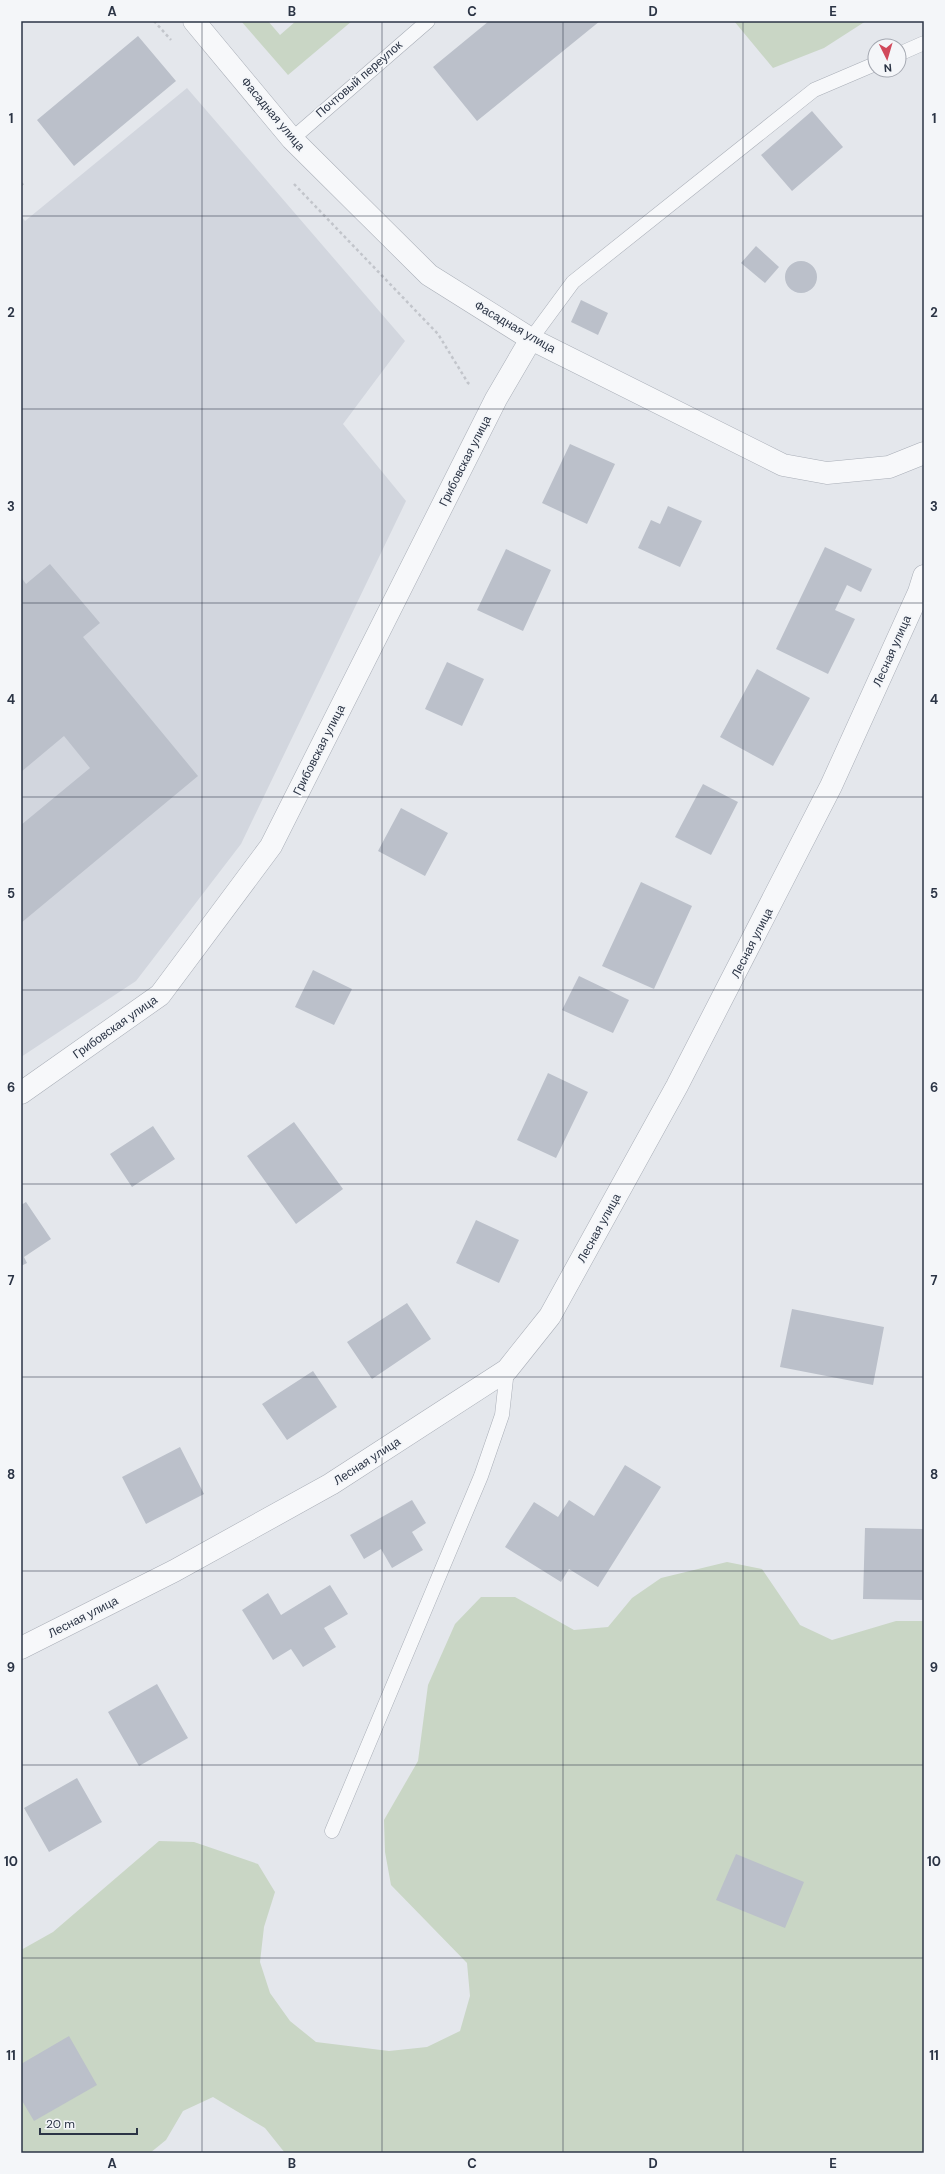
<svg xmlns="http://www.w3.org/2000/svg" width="945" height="2174" viewBox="0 0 945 2174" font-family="'DM Sans',sans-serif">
<rect width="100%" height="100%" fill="#e4e7ec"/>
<path fill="#d2d6de" d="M187 88 405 341 343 424 406 501 241 844 136 981 21 1057V216L25 221Z"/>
<path fill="#c9d6c5" d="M241 21H268L280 35 296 21H352L288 75Z
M734 21H866L824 48 773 68Z
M727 1562 762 1569 800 1625 832 1640 896 1621H924V2153H285L265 2128 213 2097 183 2111 166 2140 150 2153H21V1950L53 1932 159 1841 194 1842 258 1864 275 1892 264 1927 260 1962 270 1993 290 2021 316 2042 389 2051 427 2047 460 2031 470 1996 467 1963 391 1885 385 1852 384 1820 418 1761 428 1685 455 1624 481 1597H515L574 1630 608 1627 632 1598 661 1578Z"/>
<path fill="#bbc0ca" d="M489 21H600L477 121 433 67Z
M138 36 176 81 74 166 37 120Z
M812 111 843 147 792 191 761 155Z
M756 246 779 267 765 283 741 263Z
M785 277a16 16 0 1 1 32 0a16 16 0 1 1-32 0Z
M581 300 608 313 598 335 571 322Z
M570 444 615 464 587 524 542 503Z
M668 506 702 521 680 567 638 548 651 520 660 524Z
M825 547 872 569 861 592 847 585 835 610 855 619 828 674 776 649Z
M506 549 551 570 523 631 477 610Z
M50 564 100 623 83 637 198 776 21 923V825L90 768 64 736 21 772V577L26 584Z
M447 662 484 679 462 726 425 709Z
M757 669 810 698 773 766 720 737Z
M703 784 738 802 711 855 675 837Z
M401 808 448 833 425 876 378 851Z
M641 882 692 906 654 989 602 966Z
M313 970 352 989 334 1025 295 1007Z
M579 976 629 1000 613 1033 562 1010Z
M548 1073 588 1092 556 1158 517 1140Z
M294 1122 343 1189 296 1224 247 1156Z
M153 1126 175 1159 132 1187 110 1154Z
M26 1202 51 1239 24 1257 27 1263 21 1266V1205Z
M476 1220 519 1240 499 1283 456 1263Z
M407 1303 431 1339 372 1379 347 1342Z
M792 1309 884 1327 873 1385 780 1367Z
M313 1371 337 1407 287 1440 262 1404Z
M180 1447 204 1494 146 1524 122 1477Z
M625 1465 661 1487 598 1587 569 1569 561 1582 505 1547 534 1502 558 1517 569 1500 594 1516Z
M412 1500 426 1523 412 1532 423 1550 392 1568 381 1549 364 1559 350 1535Z
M865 1528 924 1529V1600L863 1599Z
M330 1585 348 1614 324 1628 336 1647 303 1667 291 1649 273 1660 242 1610 268 1593 281 1615Z
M157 1684 188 1738 139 1766 108 1712Z
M77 1778 102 1822 49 1852 24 1808Z
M736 1854 804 1882 785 1928 716 1900Z
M69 2036 97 2085 34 2121 21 2099V2064Z"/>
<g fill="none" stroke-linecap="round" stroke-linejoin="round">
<defs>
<path id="service" d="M899 54 924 43
M292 139 428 21
M531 339 573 282 814 90 875 64
M332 1831 481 1476 502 1415 507 1370"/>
<path id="minor" d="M194 21 292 139 429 275 531 339 783 465 827 473 889 467 924 453
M21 1093 160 995 271 846 496 399 531 339
M21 1648 174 1571 331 1484 507 1370 550 1316 677 1086 831 786 919 592 924 576"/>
</defs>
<use href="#service" stroke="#a9aeb7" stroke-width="15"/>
<use href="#minor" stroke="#a9aeb7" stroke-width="23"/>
<path stroke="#c2c5cb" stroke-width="2.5" stroke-dasharray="3 3" stroke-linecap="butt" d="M154 21 171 40
M21 183 25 187
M294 184 438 334 468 383 471 385"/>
<use href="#service" stroke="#f7f8fa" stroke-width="14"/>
<use href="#minor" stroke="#f7f8fa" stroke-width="22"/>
</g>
<path fill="none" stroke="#2b3445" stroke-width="1" stroke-opacity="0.55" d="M202 21V2153M382 21V2153M563 21V2153M743 21V2153M21 216H924M21 409H924M21 603H924M21 797H924M21 990H924M21 1184H924M21 1377H924M21 1571H924M21 1765H924M21 1958H924"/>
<g text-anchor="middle" stroke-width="3.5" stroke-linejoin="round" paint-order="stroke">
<g font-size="12" fill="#2b3445" stroke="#f4f6f9">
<text transform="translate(359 79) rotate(-41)" y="4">Почтовый переулок</text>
<text transform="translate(273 114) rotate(50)" y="4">Фасадная улица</text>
<text transform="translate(515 327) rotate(30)" y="4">Фасадная улица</text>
<text transform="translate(465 461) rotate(-63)" y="4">Грибовская улица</text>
<text transform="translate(892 651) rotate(-66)" y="4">Лесная улица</text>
<text transform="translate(319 750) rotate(-63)" y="4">Грибовская улица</text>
<text transform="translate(752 943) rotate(-63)" y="4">Лесная улица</text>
<text transform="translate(115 1027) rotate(-35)" y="4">Грибовская улица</text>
<text transform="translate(599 1228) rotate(-61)" y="4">Лесная улица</text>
<text transform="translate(367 1461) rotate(-33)" y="4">Лесная улица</text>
<text transform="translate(83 1617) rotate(-27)" y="4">Лесная улица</text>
</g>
</g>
<rect width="945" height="2174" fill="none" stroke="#f4f6f9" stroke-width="44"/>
<g transform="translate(887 58) rotate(175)"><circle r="19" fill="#f4f6f9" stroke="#a4a8b1"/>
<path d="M0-3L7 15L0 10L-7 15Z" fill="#d1495b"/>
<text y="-6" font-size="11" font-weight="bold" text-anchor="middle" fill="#2b3445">N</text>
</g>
<path d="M40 2128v6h97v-6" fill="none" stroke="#2b3445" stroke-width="2"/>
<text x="46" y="2128" font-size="12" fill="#2b3445" stroke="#f4f6f9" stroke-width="3" paint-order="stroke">20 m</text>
<rect x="22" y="22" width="901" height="2130" fill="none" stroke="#2b3445" stroke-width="1.5"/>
<g font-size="13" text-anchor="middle" font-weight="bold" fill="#2b3445">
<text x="112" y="16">A</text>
<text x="292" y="16">B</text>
<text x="472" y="16">C</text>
<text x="653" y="16">D</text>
<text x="833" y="16">E</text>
<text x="11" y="123">1</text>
<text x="934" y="123">1</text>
<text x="11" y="317">2</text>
<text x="934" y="317">2</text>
<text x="11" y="511">3</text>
<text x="934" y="511">3</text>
<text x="11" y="704">4</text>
<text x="934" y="704">4</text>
<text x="11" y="898">5</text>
<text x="934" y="898">5</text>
<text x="11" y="1092">6</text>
<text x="934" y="1092">6</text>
<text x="11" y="1285">7</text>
<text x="934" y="1285">7</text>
<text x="11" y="1479">8</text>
<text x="934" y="1479">8</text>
<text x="11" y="1672">9</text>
<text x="934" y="1672">9</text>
<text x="11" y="1866">10</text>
<text x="934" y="1866">10</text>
<text x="11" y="2060">11</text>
<text x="934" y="2060">11</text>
<text x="112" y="2168">A</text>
<text x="292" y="2168">B</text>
<text x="472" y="2168">C</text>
<text x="653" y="2168">D</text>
<text x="833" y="2168">E</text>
</g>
</svg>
